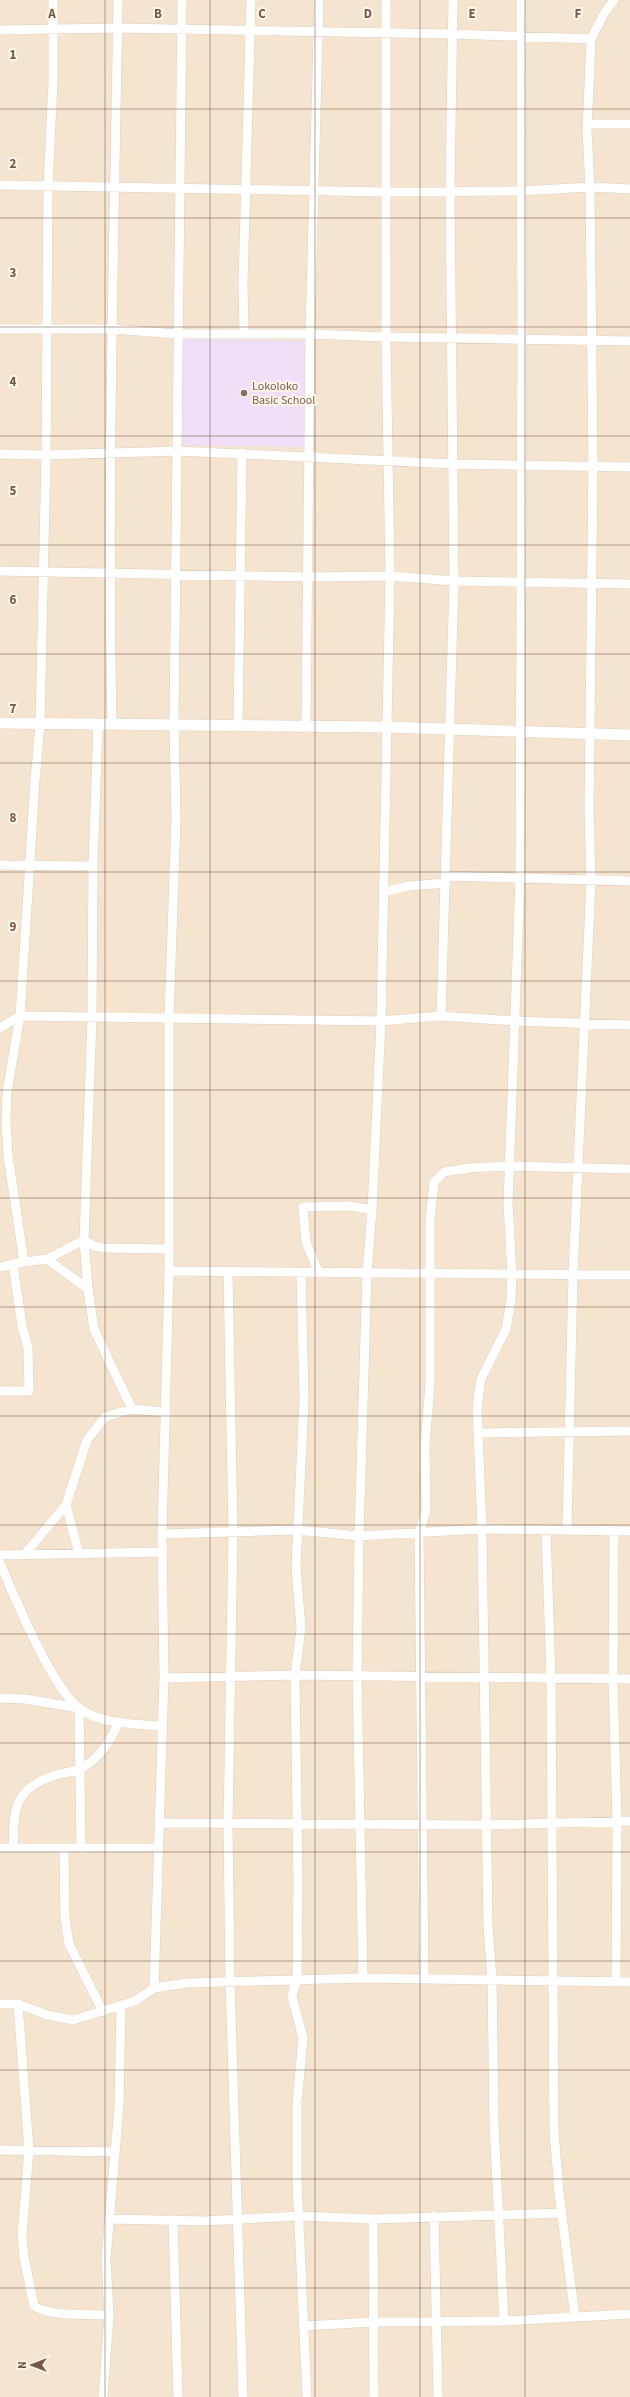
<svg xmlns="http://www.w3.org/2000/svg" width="630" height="2397" viewBox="0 0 630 2397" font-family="'Source Sans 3',sans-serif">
<rect width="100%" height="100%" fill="#fdf3e2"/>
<path fill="#f5e5d0" d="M0 0H630V2397H0Z"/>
<path fill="#f0dff9" d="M184 339 305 341V447L183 445Z"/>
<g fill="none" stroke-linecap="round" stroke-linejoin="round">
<defs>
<path id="minor" d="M0 30 118 28 452 34 591 39
M587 124H630
M0 185 385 192 521 191 590 187 630 189
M0 329H112L177 334H310L386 337 630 341
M244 334 243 283 251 0
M0 454 46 455 178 451 454 464 630 467
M0 571 309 577 390 576 454 581 630 584
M112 724C107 483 114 241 118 0
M98 725 93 866 92 1018 84 1240 88 1289 94 1329 132 1409
M238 725 242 453
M306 726 310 334 319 0
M0 865 93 866
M446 876 630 881
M384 892 409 886 446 883
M441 1016 454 581 450 192 453 0
M0 1028 20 1016 381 1021 441 1016 514 1021 630 1025
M84 1240 94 1246 104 1248 168 1249
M47 1259 88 1289
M24 1262 47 1259 84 1240
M0 1267 24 1262 8 1156 6 1121 7 1092 20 1016 35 781 40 724 46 455 48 186 53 82V0
M169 1271 630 1275
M228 1272 233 1532 228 1825 230 1981 243 2397
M301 1273 304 1400 296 1567 301 1628 295 1675 298 1881 297 1978 292 1996 303 2038 297 2103V2181L307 2397
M319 1273 306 1242 303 1207 350 1206 372 1210
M0 1391H29L28 1348 22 1326 13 1264
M478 1433 630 1431
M66 1505 79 1554
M567 1529 573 1274 591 881 589 811 593 466 590 187 587 131 591 39 605 12 614 0
M546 1530 551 1678 554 2131 559 2192 575 2317
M614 1530 613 1679 617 1821 616 1982
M162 1534 297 1530 359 1536 482 1529 630 1531
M0 1555 163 1552
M24 1555 66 1505 87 1440 105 1417 132 1409 164 1412
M0 1563C15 1598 51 1686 79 1708 98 1724 138 1724 161 1726
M164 1678 295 1675 630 1679
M0 1698 25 1699 79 1708 81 1849
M160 1823 487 1825 630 1821
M0 1848H159
M13 1848C14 1811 13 1789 53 1776 62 1773 72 1772 80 1769 100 1759 110 1741 119 1722
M64 1849 65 1918 69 1944 103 2012
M363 1978 357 1676 359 1536 367 1273 372 1210 381 1021 390 576 386 337V0
M424 1979 419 1533 426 1511 425 1445 430 1384V1220L434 1182 444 1172 469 1168 509 1166 630 1169
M154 1988 164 1678 162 1534 169 1271V1019L176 819 174 724 182 0
M0 2004H18L47 2015 73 2020 135 2001 154 1988 187 1983 363 1978 630 1982
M18 2004 29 2150 22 2235 24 2257 34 2306C52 2317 88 2314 109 2315
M0 2150 115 2152
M434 2216 438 2397
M109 2219 204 2221 299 2216 373 2219 562 2213
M373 2219 374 2397
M173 2220 178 2397
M504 2321 494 2125 492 1978 488 1927 482 1529 477 1407 481 1379 506 1329 511 1300 512 1274 508 1204 520 878 522 339 521 0
M305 2326 372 2322 504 2321 630 2314
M103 2397 109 2315 106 2259 119 2106 121 2006"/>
<path id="tertiary" d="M0 723 386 727 630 735"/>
</defs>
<use href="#minor" stroke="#e2cfbd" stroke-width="10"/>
<use href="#tertiary" stroke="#e2cfbd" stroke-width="12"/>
<use href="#minor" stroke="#fff" stroke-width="9"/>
<use href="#tertiary" stroke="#fff" stroke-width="11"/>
</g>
<path fill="none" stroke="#765847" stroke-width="1" stroke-opacity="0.55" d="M105 0V2397M210 0V2397M315 0V2397M420 0V2397M525 0V2397M0 109H630M0 218H630M0 327H630M0 436H630M0 545H630M0 654H630M0 763H630M0 872H630M0 981H630M0 1090H630M0 1198H630M0 1307H630M0 1416H630M0 1525H630M0 1634H630M0 1743H630M0 1852H630M0 1961H630M0 2070H630M0 2179H630M0 2288H630"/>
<circle fill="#8d6e63" stroke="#fff7e9" stroke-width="1.5" cx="244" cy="393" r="4"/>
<g text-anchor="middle" stroke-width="4" stroke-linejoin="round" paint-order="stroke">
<g font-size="12" fill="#785e54" stroke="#fff7e9" text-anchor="start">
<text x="252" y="390">Lokoloko<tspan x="252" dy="14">Basic School</tspan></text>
</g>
</g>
<g font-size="13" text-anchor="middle" font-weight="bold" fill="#765847" stroke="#fff7e9" stroke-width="4" stroke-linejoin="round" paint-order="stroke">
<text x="52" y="18">A</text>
<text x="158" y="18">B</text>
<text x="262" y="18">C</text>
<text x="368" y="18">D</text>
<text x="472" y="18">E</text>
<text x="578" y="18">F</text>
<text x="13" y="59">1</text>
<text x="13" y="168">2</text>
<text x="13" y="277">3</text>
<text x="13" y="386">4</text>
<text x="13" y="495">5</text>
<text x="13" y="604">6</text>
<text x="13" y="713">7</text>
<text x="13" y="822">8</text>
<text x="13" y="931">9</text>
</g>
<g transform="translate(32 2365) rotate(270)" stroke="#fff7e9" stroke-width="3" paint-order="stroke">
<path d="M0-3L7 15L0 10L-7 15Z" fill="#765847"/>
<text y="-6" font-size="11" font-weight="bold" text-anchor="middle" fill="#765847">N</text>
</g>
</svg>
